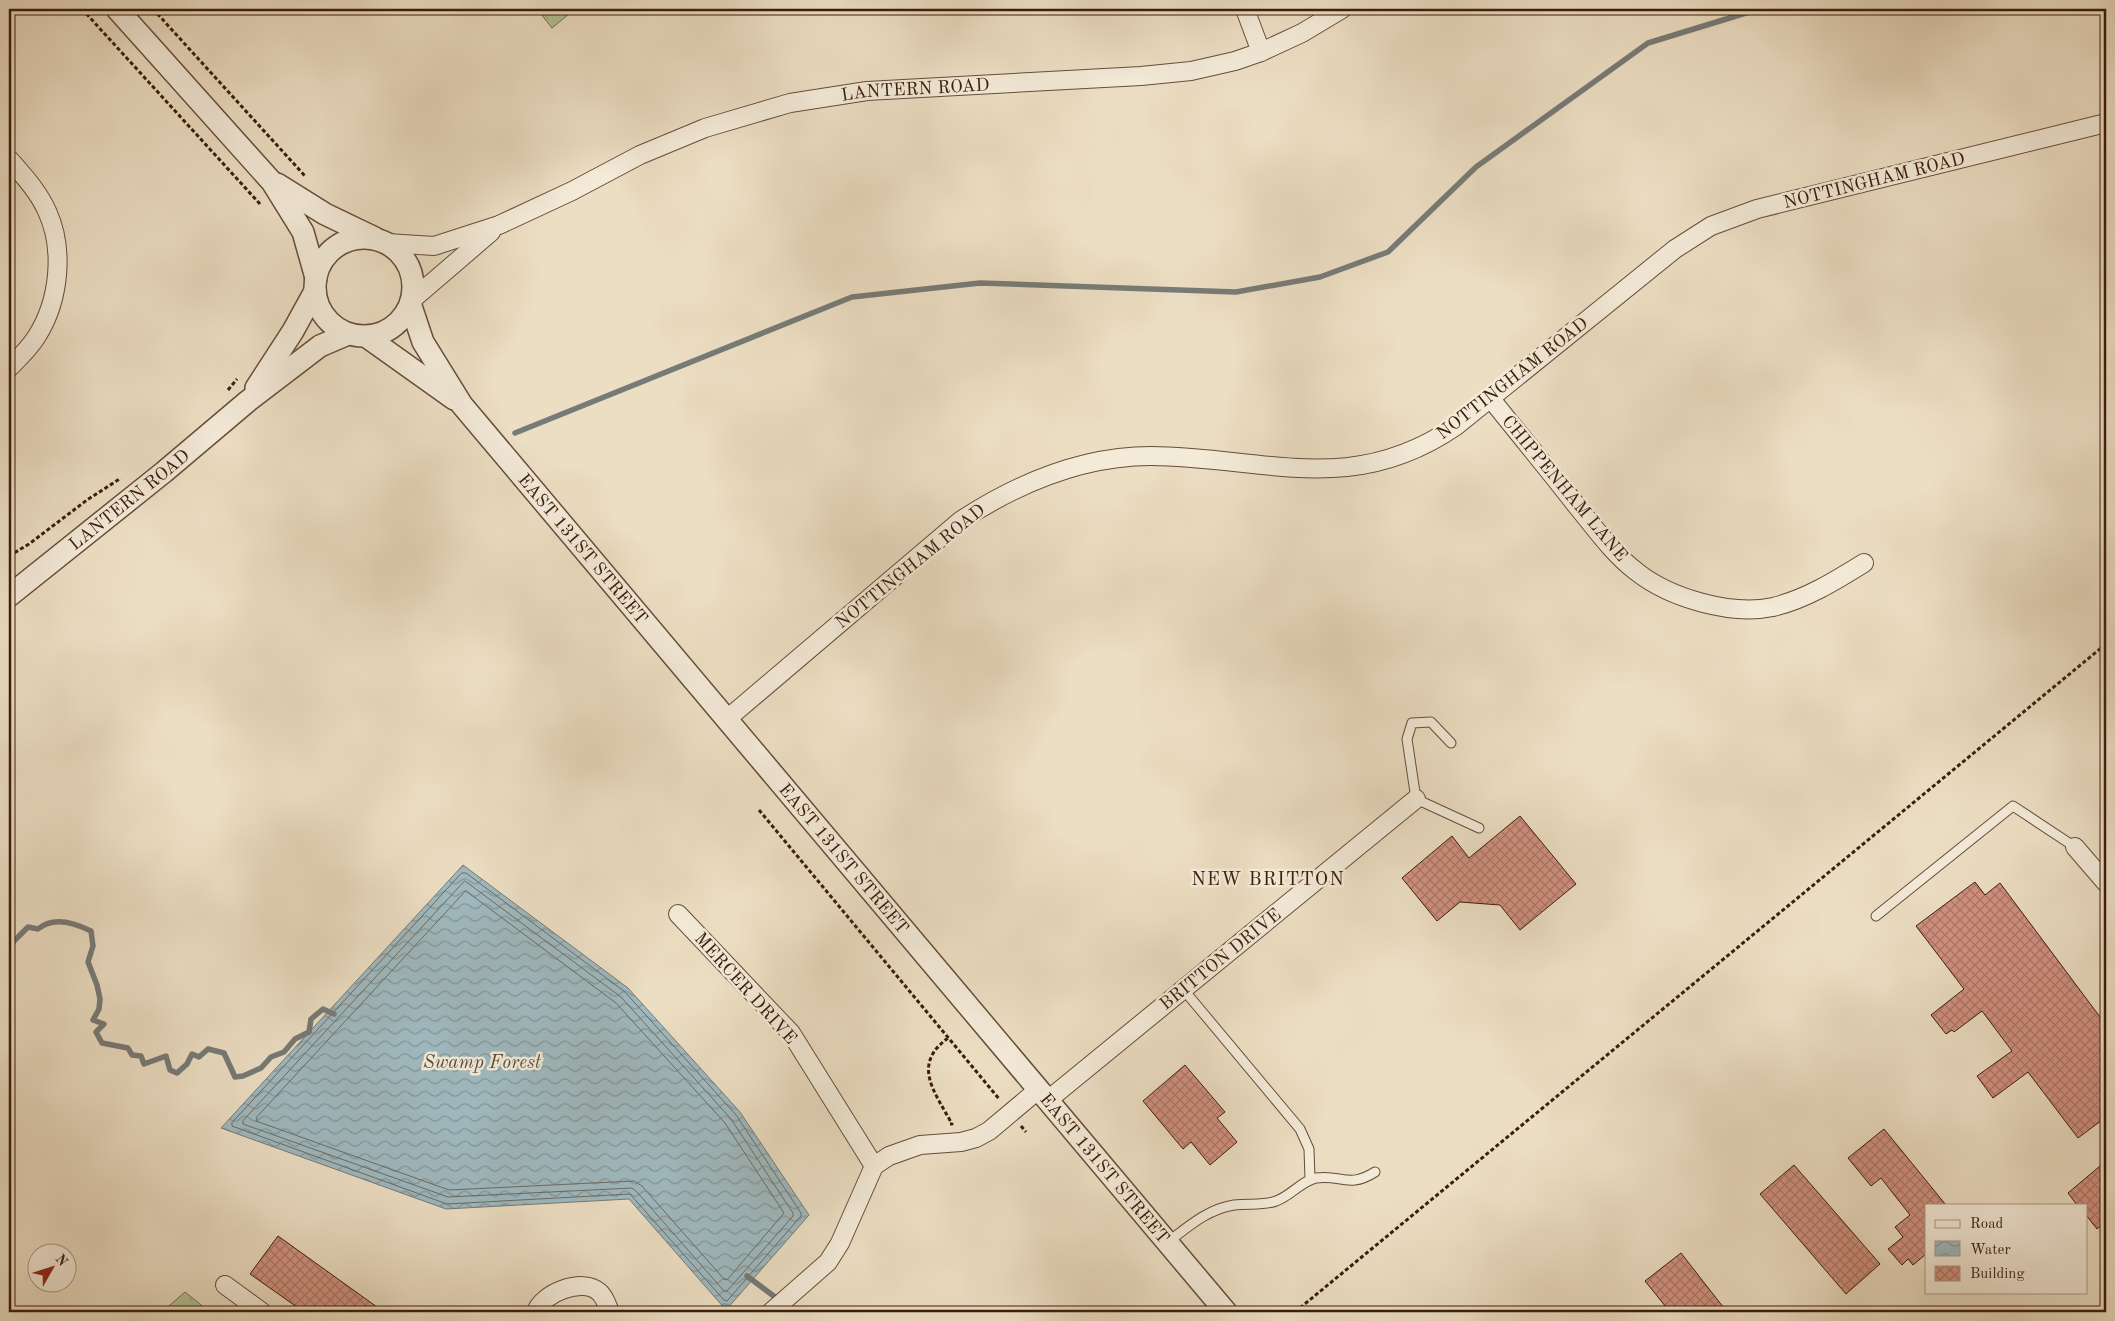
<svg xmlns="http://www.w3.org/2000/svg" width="2115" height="1321" viewBox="0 0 2115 1321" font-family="'Old Standard TT',serif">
<defs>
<pattern id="forest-crowns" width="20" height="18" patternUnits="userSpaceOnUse" patternTransform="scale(1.25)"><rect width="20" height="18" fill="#b3c297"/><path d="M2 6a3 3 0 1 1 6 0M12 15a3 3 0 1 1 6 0" fill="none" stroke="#9ba681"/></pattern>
<pattern id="water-waves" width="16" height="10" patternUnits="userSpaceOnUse" patternTransform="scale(1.25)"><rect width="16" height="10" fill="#9fb9bf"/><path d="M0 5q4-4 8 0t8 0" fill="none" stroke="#839699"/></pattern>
<pattern id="building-cross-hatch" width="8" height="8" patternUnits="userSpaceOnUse" patternTransform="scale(1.25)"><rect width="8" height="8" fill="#d19180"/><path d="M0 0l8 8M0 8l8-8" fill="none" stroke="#ab7667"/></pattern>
</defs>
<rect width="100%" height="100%" fill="#ecdec3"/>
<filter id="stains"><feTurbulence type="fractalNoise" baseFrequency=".004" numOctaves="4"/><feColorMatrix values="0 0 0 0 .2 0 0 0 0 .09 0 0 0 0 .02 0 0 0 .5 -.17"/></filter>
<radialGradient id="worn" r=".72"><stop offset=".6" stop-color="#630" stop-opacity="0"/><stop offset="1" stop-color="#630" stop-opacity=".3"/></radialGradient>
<path fill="url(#forest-crowns)" stroke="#767051" d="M537 9H575L552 28Z
M185 1292 210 1312H162Z"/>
<path fill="url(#water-waves)" stroke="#777b77" d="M463 865 628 988 740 1112 809 1215 726 1310 629 1199 446 1209 221 1128Z"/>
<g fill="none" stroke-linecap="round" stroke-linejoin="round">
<path stroke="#6c6b65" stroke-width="1" d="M462 873H466L625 992 736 1115 801 1213V1216L727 1301 724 1300 630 1194 447 1204 232 1126V1123Z
M465 881 621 997 731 1119 793 1213V1216L727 1291H724L637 1192 632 1188 448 1197 243 1124V1121Z
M466 891 616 1003 725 1123 784 1213 727 1280 724 1279 642 1186 634 1181 449 1190 256 1121 257 1117Z"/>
<path stroke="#777b77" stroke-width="5.5" d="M515 433 852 297 980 283 1236 292 1320 277 1388 252 1476 167 1648 43 1759 9
M9 946 28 927 38 929C53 916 75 923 91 931L93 946 88 962 97 985 100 999 99 1009 93 1020 104 1024 96 1032 102 1043 128 1048 132 1055 141 1056 144 1064 166 1056 170 1070 177 1073 187 1064 192 1054 199 1057 208 1049 224 1053 235 1077 243 1076 261 1068 271 1057 284 1052 295 1039 309 1032 311 1019 323 1009 334 1014
M747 1276 795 1312"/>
</g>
<path fill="url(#building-cross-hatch)" stroke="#3a1d0b" d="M1520 816 1576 884 1520 930 1500 905 1460 902 1437 921 1402 878 1452 836 1469 858Z
M1975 882 1985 895 2000 883 2106 1025V1117L2078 1138 2028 1072 1993 1098 1977 1076 2012 1051 1982 1011 1954 1032 1952 1030 1946 1034 1931 1015 1964 989 1916 926Z
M1185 1065 1225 1112 1217 1118 1237 1142 1210 1165 1191 1142 1183 1149 1143 1101Z
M1884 1129 1946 1205H1926V1254L1913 1265 1908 1259 1902 1265 1888 1249 1903 1237 1895 1227 1910 1215 1881 1178 1871 1186 1848 1158Z
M2106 1161V1221L2097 1229 2086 1215V1205H2077L2068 1193Z
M1794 1165 1880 1264 1846 1294 1760 1194Z
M278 1236 384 1312H304L250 1274Z
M1681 1253 1727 1312H1670L1645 1281Z"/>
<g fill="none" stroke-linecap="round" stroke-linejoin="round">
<defs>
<path id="service" d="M1451 743 1431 722 1412 723 1407 739 1416 799 1479 828
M1876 916 2013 806 2075 847
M1183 989 1300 1129 1309 1149 1310 1179
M1168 1242C1189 1226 1208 1209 1234 1205 1249 1203 1263 1206 1276 1201 1291 1196 1301 1181 1316 1178 1341 1174 1348 1189 1375 1172"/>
<g id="minor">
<path d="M1245 9 1261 52"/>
<path d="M9 159C23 175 38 191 47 211 65 250 59 301 37 336 29 349 19 358 9 368"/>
<path id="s1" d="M387 243 434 246 499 225 572 191 640 155 705 128 790 103 867 91 1141 76 1191 71 1235 61 1261 52 1302 33 1342 9"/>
<path d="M413 299 491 232"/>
<path d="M1491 399C1519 434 1548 469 1576 505 1595 528 1613 554 1637 572 1670 598 1731 616 1773 607 1806 599 1835 581 1864 563"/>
<path d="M727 719 960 521C1018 483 1081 456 1151 456 1265 457 1351 498 1456 426L1675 249 1711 226 1757 209 2106 123"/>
<path d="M2075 847 2106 883"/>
<path d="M678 914 791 1033 874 1166"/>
<path d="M1048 1100 1416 799"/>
<path d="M225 1285 262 1312"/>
<path d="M536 1312C542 1293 583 1277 599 1292 605 1297 607 1305 610 1312"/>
<path d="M771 1312 828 1262 840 1243 874 1166 889 1156 920 1145 961 1142 976 1138 989 1131 1039 1089"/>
</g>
<g id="tertiary">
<path d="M117 9 272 182 303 232 316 278"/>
<path d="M277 184 325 214 375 238"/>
<circle cx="364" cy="287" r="49"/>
<path id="s2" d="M411 306 423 342 462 405 1226 1312"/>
<path d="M367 337 454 399"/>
<path d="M256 388 293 331 315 291"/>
<path id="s3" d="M9 596 164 472 248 401 320 346 348 334"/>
</g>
</defs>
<use href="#service" stroke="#664d39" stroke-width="11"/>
<use href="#minor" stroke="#664d39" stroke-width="20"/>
<use href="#tertiary" stroke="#664d39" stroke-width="24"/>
<path stroke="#3a1d0b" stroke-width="3" stroke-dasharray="4 2.5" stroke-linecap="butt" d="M82 9 260 204
M153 9 305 176
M228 390 237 379
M9 556 29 544 87 500 121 478
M759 810 1000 1100
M948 1038C911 1065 935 1092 952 1124H950
M1021 1126 1026 1132
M1295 1312 2106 644"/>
<use href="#service" stroke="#f3ead8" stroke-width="9"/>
<use href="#minor" stroke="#f3ead8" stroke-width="18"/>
<use href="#tertiary" stroke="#f3ead8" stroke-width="21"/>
</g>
<g text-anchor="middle" stroke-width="5" stroke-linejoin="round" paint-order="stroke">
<g font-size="18" fill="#3a1d0b" stroke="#f3ead8">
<text dy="6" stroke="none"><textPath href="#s1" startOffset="558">LANTERN ROAD</textPath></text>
<text transform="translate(1874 180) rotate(-14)" y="6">NOTTINGHAM ROAD</text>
<text transform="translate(1512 378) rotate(-38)" y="6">NOTTINGHAM ROAD</text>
<text transform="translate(1565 488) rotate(50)" y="6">CHIPPENHAM LANE</text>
<text dy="6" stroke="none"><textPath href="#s3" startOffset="154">LANTERN ROAD</textPath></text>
<text dy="6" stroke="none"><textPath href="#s2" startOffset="300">EAST 131ST STREET</textPath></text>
<text transform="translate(910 566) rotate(-39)" y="6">NOTTINGHAM ROAD</text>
<text dy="6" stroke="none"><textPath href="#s2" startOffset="705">EAST 131ST STREET</textPath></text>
<text transform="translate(1220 959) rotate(-39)" y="6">BRITTON DRIVE</text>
<text transform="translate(746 988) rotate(48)" y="6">MERCER DRIVE</text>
<text dy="6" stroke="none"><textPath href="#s2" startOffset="1110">EAST 131ST STREET</textPath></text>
</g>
<g font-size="19" letter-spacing="1" fill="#3a1d0b" stroke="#f3ead8">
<text x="1268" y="885">NEW BRITTON</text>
</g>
<g font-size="19" font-style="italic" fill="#584c41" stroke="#f3ead8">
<text x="482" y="1068">Swamp Forest</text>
</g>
</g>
<rect width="2115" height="1321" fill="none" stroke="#ecdec3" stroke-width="30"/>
<rect x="10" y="10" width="2095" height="1301" fill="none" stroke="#3a1d0b" stroke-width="2.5"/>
<rect x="15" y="15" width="2085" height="1291" fill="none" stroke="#3a1d0b"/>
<rect x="1925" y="1204" width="162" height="90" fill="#f3ead8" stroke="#a99886"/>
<rect x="1935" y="1220" width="25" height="8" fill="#f3ead8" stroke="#a99886"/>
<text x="1970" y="1228" font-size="15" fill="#3a1d0b">Road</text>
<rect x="1935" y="1241" width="25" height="15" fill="url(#water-waves)" stroke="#a99886"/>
<text x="1970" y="1254" font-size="15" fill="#3a1d0b">Water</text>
<rect x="1935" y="1266" width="25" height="15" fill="url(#building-cross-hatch)" stroke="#a99886"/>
<text x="1970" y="1278" font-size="15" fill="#3a1d0b">Building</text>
<g transform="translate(52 1268) rotate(51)"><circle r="24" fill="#f3ead8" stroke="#a99886"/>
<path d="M0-4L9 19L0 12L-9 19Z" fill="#8f2418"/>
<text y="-8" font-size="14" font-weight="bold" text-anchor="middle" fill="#3a1d0b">N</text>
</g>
<rect width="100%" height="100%" filter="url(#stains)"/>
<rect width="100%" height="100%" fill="url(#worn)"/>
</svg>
